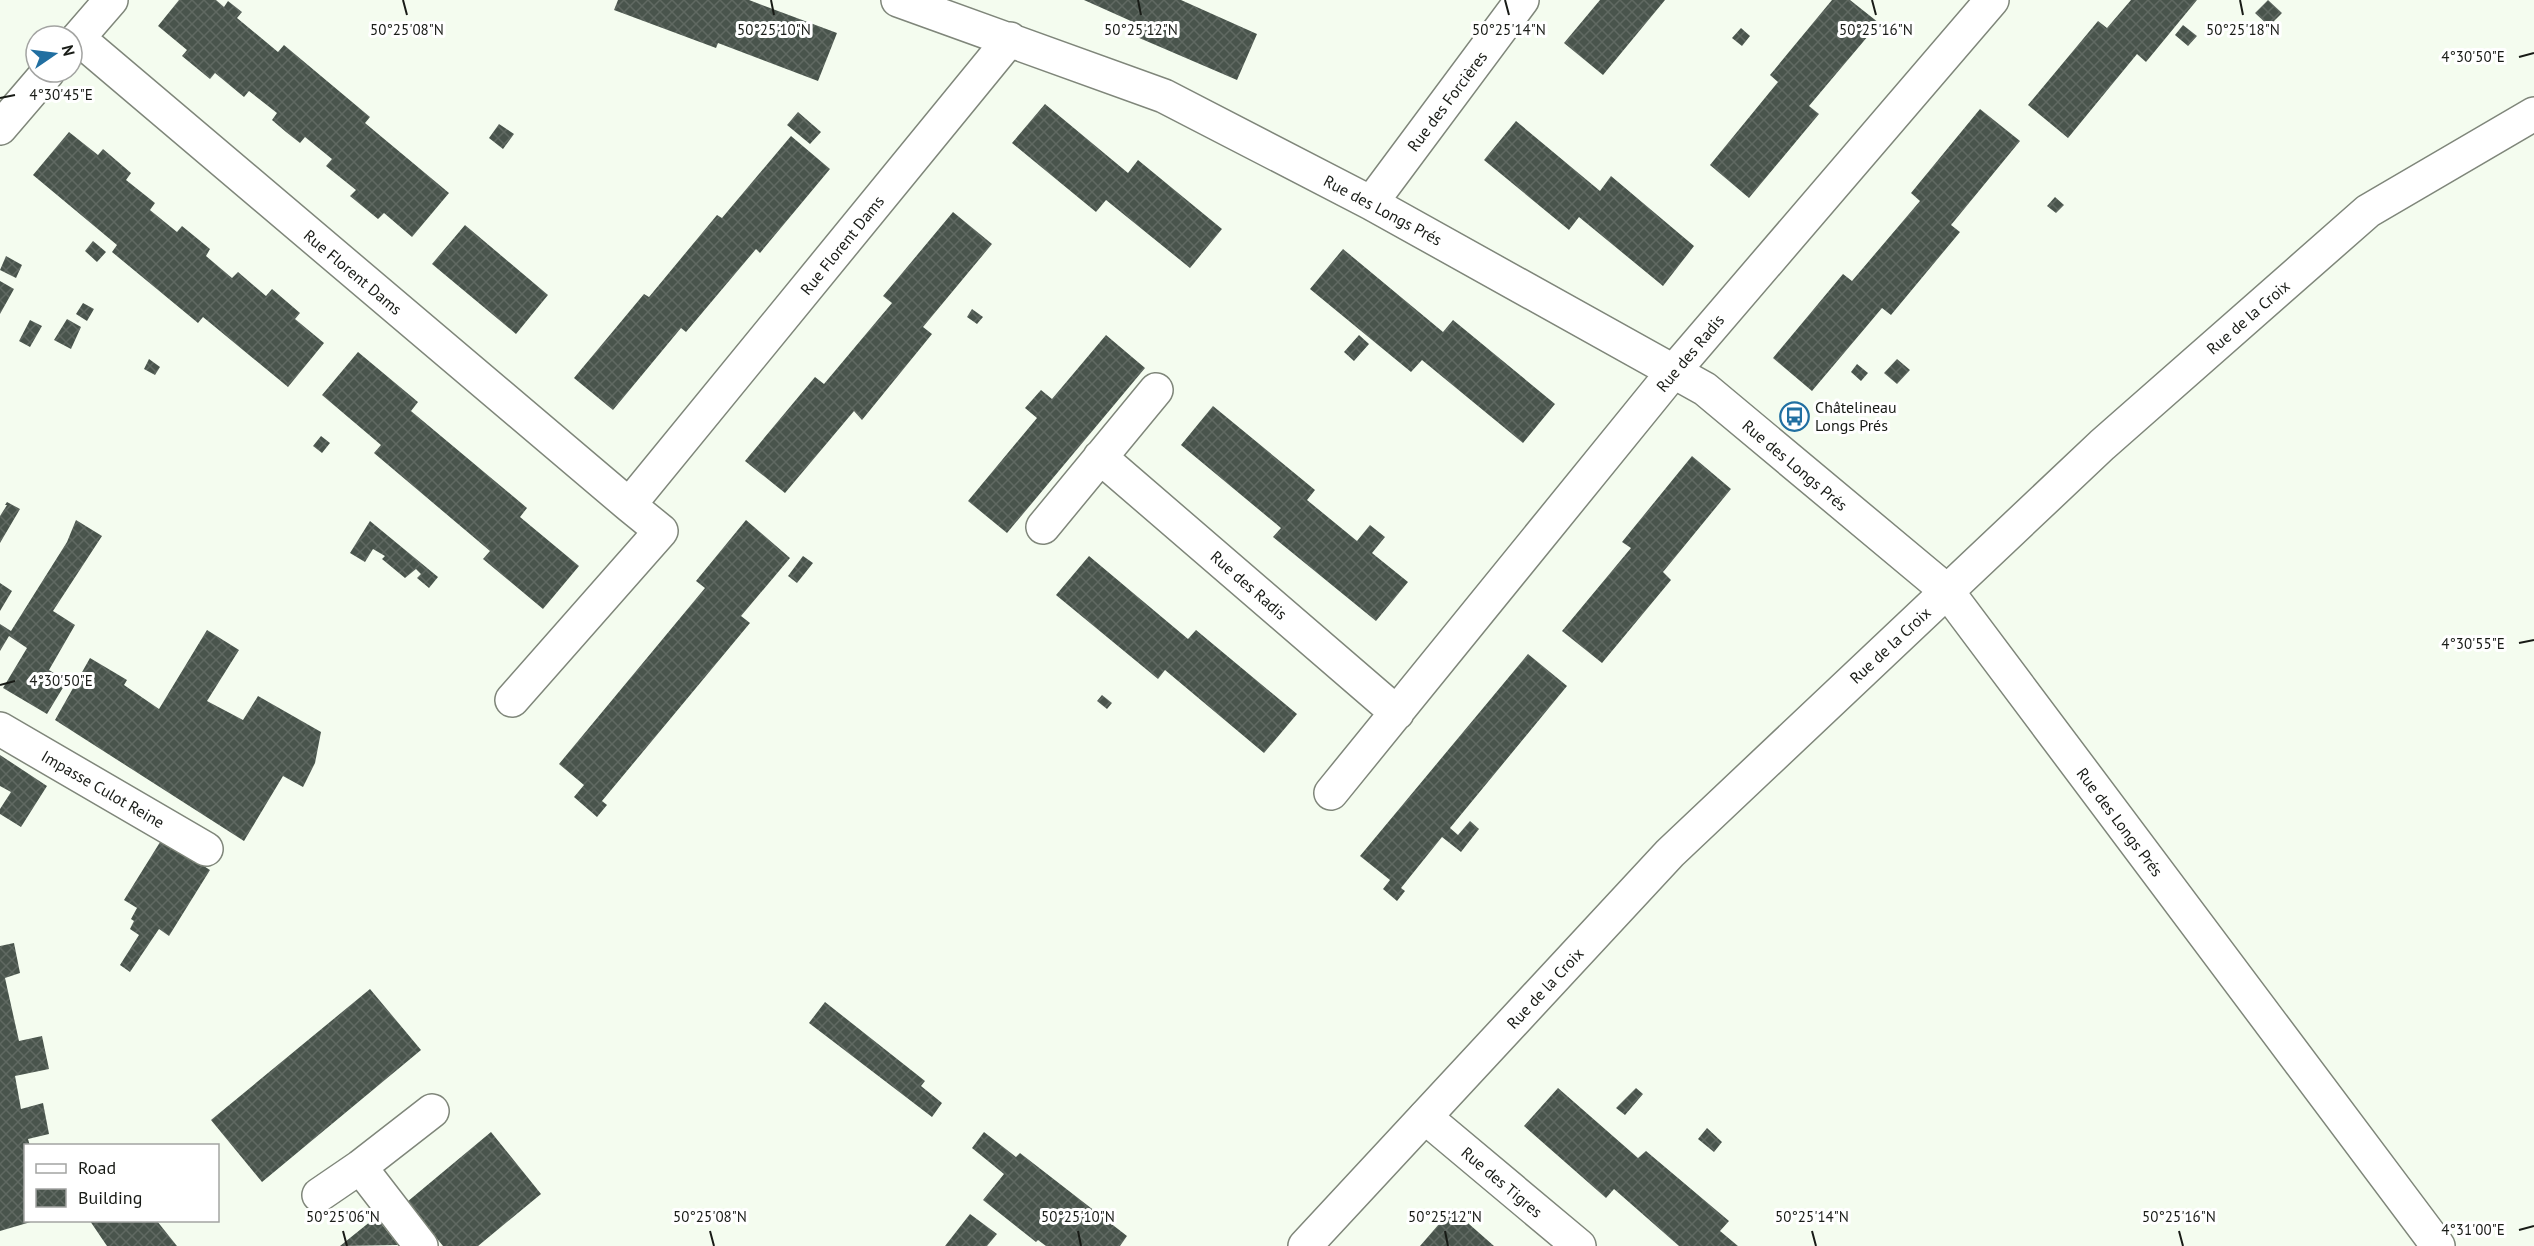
<svg xmlns="http://www.w3.org/2000/svg" width="2534" height="1246" viewBox="0 0 2534 1246" font-family="'PT Sans',sans-serif">
<defs>
<pattern id="building-cross-hatch" width="8" height="8" patternUnits="userSpaceOnUse" patternTransform="scale(1.5)"><rect width="8" height="8" fill="#49544c"/><path d="M0 0l8 8M0 8l8-8" fill="none" stroke="#606962"/></pattern>
</defs>
<rect width="100%" height="100%" fill="#f4fcef"/>
<path fill="url(#building-cross-hatch)" d="M179 0H216L224 7 228 1 242 12 237 18 278 52 284 45 370 117 365 123 449 193 412 237 384 213 378 219 350 196 356 190 326 166 332 159 305 137 300 143 286 132 272 120 277 113 249 91 244 97 215 73 210 79 182 56 187 50 158 26Z
M618 0H749L837 33 818 81 718 43 716 48 614 10Z
M1084 0H1181L1257 34 1237 80 1137 37 1142 26Z
M1665 0 1603 75 1564 43 1600 0Z
M1832 0H1850L1879 23 1809 106 1819 114 1749 198 1710 165 1778 82 1770 75Z
M2131 0H2197L2146 62 2137 54 2068 138 2028 105 2098 21 2107 28Z
M2268 0 2282 13 2269 26 2255 13Z
M2183 25 2197 36 2188 46 2175 35Z
M1741 28 1750 36 1742 46 1732 38Z
M1045 104 1128 173 1138 160 1222 229 1190 268 1106 200 1096 212 1012 143Z
M1980 109 2020 141 1951 225 1960 232 1891 315 1882 308 1812 391 1773 358 1843 274 1852 281 1920 201 1911 193Z
M798 112 821 132 810 144 787 125Z
M1516 121 1600 191 1611 176 1694 246 1663 286 1579 217 1569 230 1484 160Z
M499 124 514 134 503 149 489 138Z
M69 132 98 155 103 149 131 173 126 180 155 203 150 210 177 232 182 226 210 249 206 256 232 278 238 272 266 296 272 289 300 313 295 319 324 343 288 387 203 317 198 323 112 252 117 245 33 175Z
M791 136 830 169 760 253 756 249 686 332 681 328 613 410 574 378 644 294 649 297 717 215 722 218Z
M2055 197 2064 205 2056 213 2047 206Z
M953 212 992 244 923 327 932 334 862 420 854 411 785 493 745 461 815 377 824 384 892 303 883 296Z
M465 225 548 295 516 334 432 264Z
M93 241 106 252 97 262 85 251Z
M1343 249 1443 332 1453 320 1555 404 1523 443 1422 360 1411 372 1310 289Z
M6 256 22 265 16 278 0 270Z
M0 281 14 289 0 314Z
M83 303 94 309 87 321 76 314Z
M972 309 983 317 977 324 967 317Z
M67 319 81 327 71 349 54 340Z
M30 320 42 326 30 347 19 341Z
M1106 335 1145 368 1007 533 968 501 1037 418 1025 408 1041 390 1052 399Z
M1359 335 1369 344 1354 361 1344 352Z
M358 352 418 402 411 411 527 508 520 517 579 566 543 609 483 559 490 551 374 453 381 445 322 395Z
M149 359 160 367 155 375 144 369Z
M1897 359 1910 370 1897 384 1884 373Z
M1857 364 1868 373 1861 381 1851 372Z
M1213 406 1315 490 1307 500 1357 541 1370 525 1385 537 1372 553 1408 582 1376 621 1273 537 1281 528 1181 445Z
M321 436 330 443 322 453 313 446Z
M1692 456 1731 489 1663 572 1671 580 1602 663 1562 631 1631 548 1622 542Z
M7 502 20 509 0 543V516L7 505H5Z
M76 520 102 536 53 611 75 625 49 670 67 681 47 714 3 688 27 648 9 636 0 651V624L11 631 67 542Z
M746 520 790 558 741 616 750 623 602 801 607 805 597 817 574 797 584 785 559 764 705 588 696 581Z
M370 521 438 577 429 588 417 578 421 574 416 569 405 578 382 559 385 556 373 549 365 562 350 553Z
M803 556 813 563 797 583 788 576Z
M1089 556 1188 639 1196 630 1297 714 1264 753 1165 670 1158 679 1056 595Z
M0 583 12 591 0 611Z
M207 630 239 650 207 701 243 720 258 696 321 732 315 763 303 787 283 776 244 841 55 720 90 658 127 680 124 685 159 709Z
M1528 654 1567 686 1450 828 1458 835 1470 821 1479 829 1461 852 1442 837 1401 888 1405 891 1397 901 1383 889 1390 880 1360 856Z
M1102 695 1112 703 1107 709 1097 701Z
M0 755 47 786 21 827 0 814V809L11 792 0 786Z
M162 839 210 870 169 936 159 929 130 972 120 965 139 935 130 929 134 921 131 919 137 908 124 900Z
M14 943 20 973 5 978 19 1041 42 1036 49 1069 15 1076 21 1109 43 1103 49 1134 28 1139 30 1146H26V1221H34L0 1231V946Z
M370 989 421 1050 262 1182 211 1120Z
M825 1002 925 1081 921 1086 942 1103 932 1117 809 1023Z
M1558 1088 1638 1158 1646 1151 1729 1221 1720 1231 1738 1246H1679L1614 1189 1606 1198 1524 1126Z
M1636 1088 1643 1094 1625 1115 1616 1108Z
M1707 1128 1722 1142 1714 1152 1698 1139Z
M491 1132 541 1194 478 1246H443L407 1202Z
M984 1132 1016 1157 1020 1153 1127 1236 1120 1246H1046L1038 1240 1036 1242 983 1200 1004 1174 972 1148Z
M1452 1209 1494 1246H1420Z
M970 1214 997 1234 987 1246H945Z
M376 1217 398 1245 340 1246Z
M90 1221H157L177 1246H107Z"/>
<g fill="none" stroke-linecap="round" stroke-linejoin="round">
<defs>
<path id="minor" d="M898 0 1164 96 1371 203 1705 389 1947 591 2438 1246
M78 38 629 505
M72 45 111 0
M0 128 48 72
M1371 203 1522 0
M1100 457 1397 713
M1043 527 1156 390
M512 700 661 531 629 505 1010 39
M0 729 206 849
M1331 793 1673 372 1992 0
M1425 1117 1579 1246
M360 1167 421 1246
M319 1195 360 1167 432 1111"/>
<path id="tertiary" d="M1305 1246 1670 853 2102 445 2368 211 2534 114"/>
</defs>
<use href="#minor" stroke="#7f867a" stroke-width="36"/>
<use href="#tertiary" stroke="#7f867a" stroke-width="36"/>
<use href="#minor" stroke="#fff" stroke-width="33"/>
<use href="#tertiary" stroke="#fff" stroke-width="33"/>
</g>
<path fill="none" stroke="#181b16" stroke-width="2" d="M403 0 407 15M771 0 774 15M1138 0 1141 15M1505 0 1509 15M1872 0 1876 15M2240 0 2243 15M2519 57 2534 53M0 98 15 95M2519 643 2534 640M0 685 15 681M2519 1230 2534 1226M343 1231 347 1246M710 1231 714 1246M1078 1231 1081 1246M1445 1231 1448 1246M1812 1231 1816 1246M2179 1231 2183 1246"/>
<defs>
<symbol id="bus-ring" viewBox="-11 -11 22 22"><circle r="9.5" fill="#fff" stroke="#216fa1" stroke-width="1.5"/><path d="M-5-6H5V4H4V6H2V4H-2V6H-4V4H-5ZM-3.5-4V0h7V-4ZM-3.5 1.2v1.5H-2V1.2ZM2 1.2v1.5H3.5V1.2Z" fill="#216fa1"/></symbol>
</defs>
<g fill-rule="evenodd">
<use href="#bus-ring" x="1778" y="400" width="33" height="33"/>
</g>
<g text-anchor="middle" stroke-width="6" stroke-linejoin="round" paint-order="stroke">
<g font-size="16" fill="#181b16" stroke="#fff">
<text transform="translate(1447 101) rotate(-53)" y="6">Rue des Forcières</text>
<text transform="translate(1383 210) rotate(28)" y="6">Rue des Longs Prés</text>
<text transform="translate(842 245) rotate(-51)" y="6">Rue Florent Dams</text>
<text transform="translate(353 272) rotate(40)" y="6">Rue Florent Dams</text>
<text transform="translate(2248 317) rotate(-41)" y="6">Rue de la Croix</text>
<text transform="translate(1690 353) rotate(-50)" y="6">Rue des Radis</text>
<text transform="translate(1795 465) rotate(40)" y="6">Rue des Longs Prés</text>
<text transform="translate(1249 585) rotate(41)" y="6">Rue des Radis</text>
<text transform="translate(1890 645) rotate(-43)" y="6">Rue de la Croix</text>
<text transform="translate(103 789) rotate(30)" y="6">Impasse Culot Reine</text>
<text transform="translate(2120 822) rotate(53)" y="6">Rue des Longs Prés</text>
<text transform="translate(1545 988) rotate(-47)" y="6">Rue de la Croix</text>
<text transform="translate(1502 1182) rotate(40)" y="6">Rue des Tigres</text>
</g>
<g font-size="16" fill="#181b16" stroke="#fff" text-anchor="start">
<text x="1815" y="413">Châtelineau<tspan x="1815" dy="18">Longs Prés</tspan></text>
</g>
</g>
<g font-size="15" text-anchor="middle" fill="#181b16" stroke="#fff" stroke-width="6" stroke-linejoin="round" paint-order="stroke">
<text x="1876" y="35">50°25'16"N</text>
<text x="407" y="35">50°25'08"N</text>
<text x="774" y="35">50°25'10"N</text>
<text x="1141" y="35">50°25'12"N</text>
<text x="1509" y="35">50°25'14"N</text>
<text x="2243" y="35">50°25'18"N</text>
<text x="2473" y="62">4°30'50"E</text>
<text x="61" y="100">4°30'45"E</text>
<text x="2473" y="649">4°30'55"E</text>
<text x="61" y="686">4°30'50"E</text>
<text x="343" y="1222">50°25'06"N</text>
<text x="710" y="1222">50°25'08"N</text>
<text x="1078" y="1222">50°25'10"N</text>
<text x="1445" y="1222">50°25'12"N</text>
<text x="1812" y="1222">50°25'14"N</text>
<text x="2179" y="1222">50°25'16"N</text>
<text x="2473" y="1235">4°31'00"E</text>
</g>
<rect x="24" y="1144" width="195" height="78" fill="#ffffff" stroke="#a3a4a2" stroke-width="1.5"/>
<rect x="36" y="1164" width="30" height="9" fill="#ffffff" stroke="#a3a4a2" stroke-width="1.5"/>
<text x="78" y="1174" font-size="18" fill="#181b16">Road</text>
<rect x="36" y="1189" width="30" height="18" fill="url(#building-cross-hatch)" stroke="#a3a4a2" stroke-width="1.5"/>
<text x="78" y="1204" font-size="18" fill="#181b16">Building</text>
<g transform="translate(54 54) rotate(76)"><circle r="28" fill="#ffffff" stroke="#a3a4a2" stroke-width="1.5"/>
<path d="M0-4.5L10 22L0 15L-10 22Z" fill="#216fa1"/>
<text y="-9" font-size="16" font-weight="bold" text-anchor="middle" fill="#181b16">N</text>
</g>
</svg>
